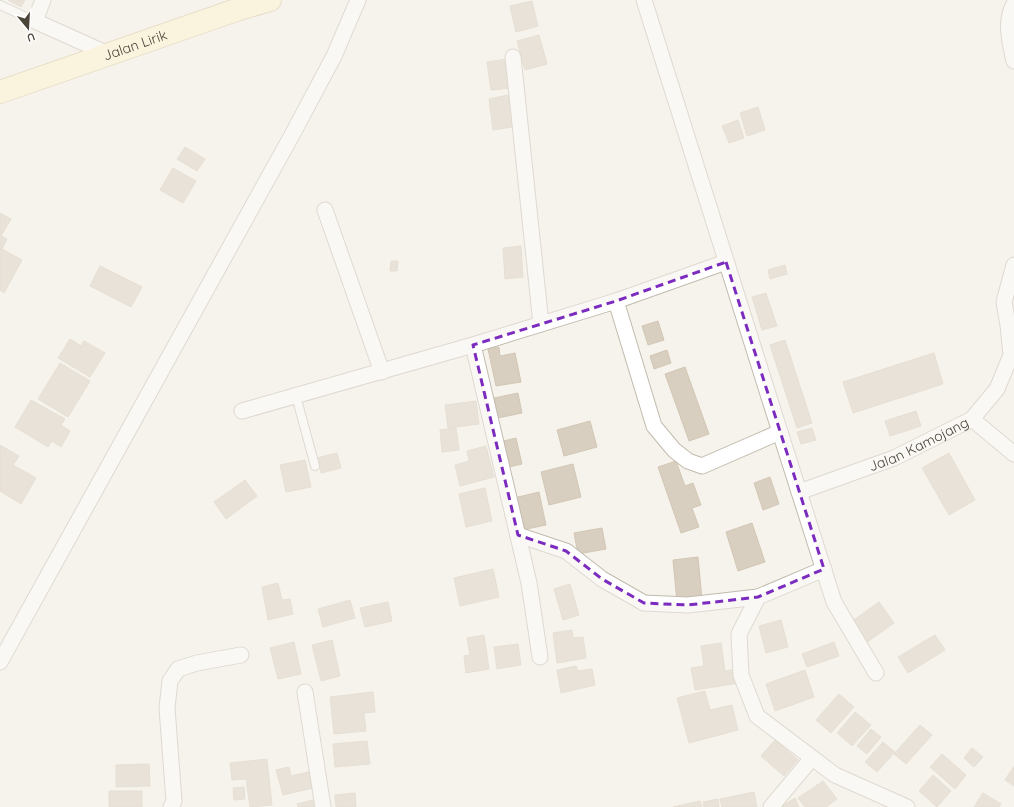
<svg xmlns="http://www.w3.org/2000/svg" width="1014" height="807" viewBox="0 0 1014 807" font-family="Quicksand,sans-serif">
<rect width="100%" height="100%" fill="#f6f3ec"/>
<path fill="#d8cfc1" stroke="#d3c7b4" d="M8 0H25L21 7Z
M532 1 538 26 516 32 510 6Z
M539 35 547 64 525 70 517 41Z
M507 59 511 88 491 90 487 62Z
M508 95 513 127 493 130 489 99Z
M758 107 765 130 747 136 740 113Z
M738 120 744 138 729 143 722 126Z
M185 147 205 159 197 171 177 159Z
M173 168 196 181 183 203 160 190Z
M0 213 11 219 1 236 7 239 2 249 22 260 4 293 0 290Z
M521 246 523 277 505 279 503 248Z
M391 261H398L397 271H390Z
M785 265 787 274 770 279 768 270Z
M100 266 142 287 131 307 90 286Z
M766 293 777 326 762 330 752 297Z
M658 321 664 340 648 345 642 326Z
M70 339 81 346 84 341 105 353 90 377 58 358Z
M785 340 812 423 797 428 770 345Z
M499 347 500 356 515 353 521 382 496 386 488 349Z
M667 350 671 363 654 369 650 356Z
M934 353 943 384 853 413 843 382Z
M60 363 90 381 68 417 38 399Z
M685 367 709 434 689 441 665 374Z
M518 393 522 413 498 418 494 398Z
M31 400 65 419 61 425 70 431 61 447 52 441 48 447 15 427Z
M476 401 479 424 448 428 445 405Z
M916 411 921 426 890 436 885 421Z
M590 421 597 447 564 456 557 430Z
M456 428 459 450 442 452 440 430Z
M812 428 816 440 801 444 797 432Z
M516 438 522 464 505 468 499 442Z
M0 445 19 456 13 465 36 478 21 504 0 491Z
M486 446 494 477 460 486 455 465 469 461 467 451Z
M337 453 341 468 321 473 317 458Z
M949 453 975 500 949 515 922 468Z
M305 460 311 487 286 492 280 465Z
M676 461 685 486 693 483 701 505 692 508 699 527 681 533 658 467Z
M573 464 581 497 549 505 541 472Z
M770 477 779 504 763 510 754 483Z
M245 480 257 496 226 519 214 502Z
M485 488 492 521 466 527 459 494Z
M539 492 546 525 522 530 514 498Z
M752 523 765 562 738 571 726 532Z
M602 528 606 549 578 554 574 533Z
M698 557 702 599 677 602 673 560Z
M493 569 499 597 460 606 454 578Z
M278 583 282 600 290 599 293 614 268 620 262 587Z
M570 584 579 615 563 620 554 589Z
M350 600 355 618 323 627 318 609Z
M388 602 392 621 365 627 360 608Z
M879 602 894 623 866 643 851 622Z
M781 620 788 647 766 653 759 626Z
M572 630 573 638 583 637 586 658 557 663 553 633Z
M484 635 489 669 466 673 464 656 470 655 467 638Z
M935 635 945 650 908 673 898 657Z
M332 640 340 676 321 681 312 645Z
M294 642 301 674 278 679 270 648Z
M834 642 839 656 807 667 802 654Z
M721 643 725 671 737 669 739 683 695 690 691 668 704 666 701 646Z
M518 644 521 665 497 669 494 647Z
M576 666 578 671 592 669 595 685 561 693 557 670Z
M805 670 814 697 775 711 766 684Z
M705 691 710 710 732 705 738 730 689 743 677 698Z
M373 692 375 712 364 713 366 731 334 734 330 697Z
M839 694 854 707 831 733 816 720Z
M855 712 871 725 852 746 837 733Z
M920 725 932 735 906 764 894 754Z
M871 729 881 737 867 754 857 746Z
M775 740 798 760 784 776 761 756Z
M367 741 370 764 335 767 333 744Z
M883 742 895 752 877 772 865 762Z
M972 748 983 757 974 767 964 758Z
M942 754 966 775 955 789 930 767Z
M267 759 272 805 250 807 246 779 232 780 230 763Z
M149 764 150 786 116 787V765Z
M1014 766V786L1005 780Z
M289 767 291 776 312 771 317 787 283 795 276 770Z
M933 775 951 791 937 807 919 791Z
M823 781 837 799 826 807H805L798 798Z
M244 787 245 799 234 800 233 788Z
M109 791H142V807H109Z
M754 792 757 807H722L720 799Z
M355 793 356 807H336L335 795Z
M983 793 1001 804 999 807H974Z
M795 798 799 807H780Z
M317 799 319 807H298L297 804Z
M718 799 719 807H704L703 802Z
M700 801 702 807H673Z"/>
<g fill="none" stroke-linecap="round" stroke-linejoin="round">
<defs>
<path id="lane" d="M0 5 35 21
M296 396 315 466"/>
<g id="street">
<path d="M43 0 35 21 108 54"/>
<path d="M644 0 780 432 834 602 876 673"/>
<path d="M1014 4C1004 21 1010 43 1014 61"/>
<path d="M513 57 541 324"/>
<path d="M325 210 382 372"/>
<path d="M616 301 654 426 674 450 688 461 702 466 780 432"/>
<path d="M473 345 529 583 540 657"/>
<path d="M242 411 473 345 616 301 726 262"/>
<path d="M972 419 1014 454"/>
<path id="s1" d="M799 492 894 458 972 419 997 389 1011 355 1008 325 1004 302 1014 265"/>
<path d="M518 535 566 551 602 579 644 603 688 605 758 597"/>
<path d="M824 569 758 597 739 634 741 675 757 716 835 775 907 807"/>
<path d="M0 662 292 135 334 56 358 0"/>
<path d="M305 692 323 807"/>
<path d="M171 807 174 801 167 708 170 681 178 669 197 663 241 655"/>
<path d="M771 807 812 758"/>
</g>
<g id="secondary">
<path id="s2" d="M0 92 239 9 270 0"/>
</g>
</defs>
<use href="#lane" stroke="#c2bbae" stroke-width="10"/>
<use href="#street" stroke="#c2bbae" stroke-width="17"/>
<use href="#secondary" stroke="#d6c79b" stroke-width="24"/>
<use href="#lane" stroke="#fff" stroke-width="8"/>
<use href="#street" stroke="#fff" stroke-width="15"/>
<use href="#secondary" stroke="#fff3cd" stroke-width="22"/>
</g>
<path d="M0 0H1014V807H0ZM726 262 824 569 758 597 688 605 644 603 602 579 566 551 518 535 473 345 616 301Z" fill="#f6f3ec" fill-opacity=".55" fill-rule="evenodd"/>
<path fill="none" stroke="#7b2cbf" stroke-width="3" stroke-dasharray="8 5" stroke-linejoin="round" d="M726 262 824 569 758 597 688 605 644 603 602 579 566 551 518 535 473 345 616 301Z"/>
<g text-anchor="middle" stroke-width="4" stroke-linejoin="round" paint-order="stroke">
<g font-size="14" fill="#4b4439" stroke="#fff">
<text dy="5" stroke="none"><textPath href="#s2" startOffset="143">Jalan Lirik</textPath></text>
<text dy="5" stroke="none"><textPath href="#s1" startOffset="129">Jalan Kamojang</textPath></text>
</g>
</g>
<g transform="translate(28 28) rotate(162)" stroke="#ffffff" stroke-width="3" paint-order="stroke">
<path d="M0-3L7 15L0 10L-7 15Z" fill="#4b4439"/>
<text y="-6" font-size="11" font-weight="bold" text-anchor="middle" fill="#4b4439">U</text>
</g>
</svg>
